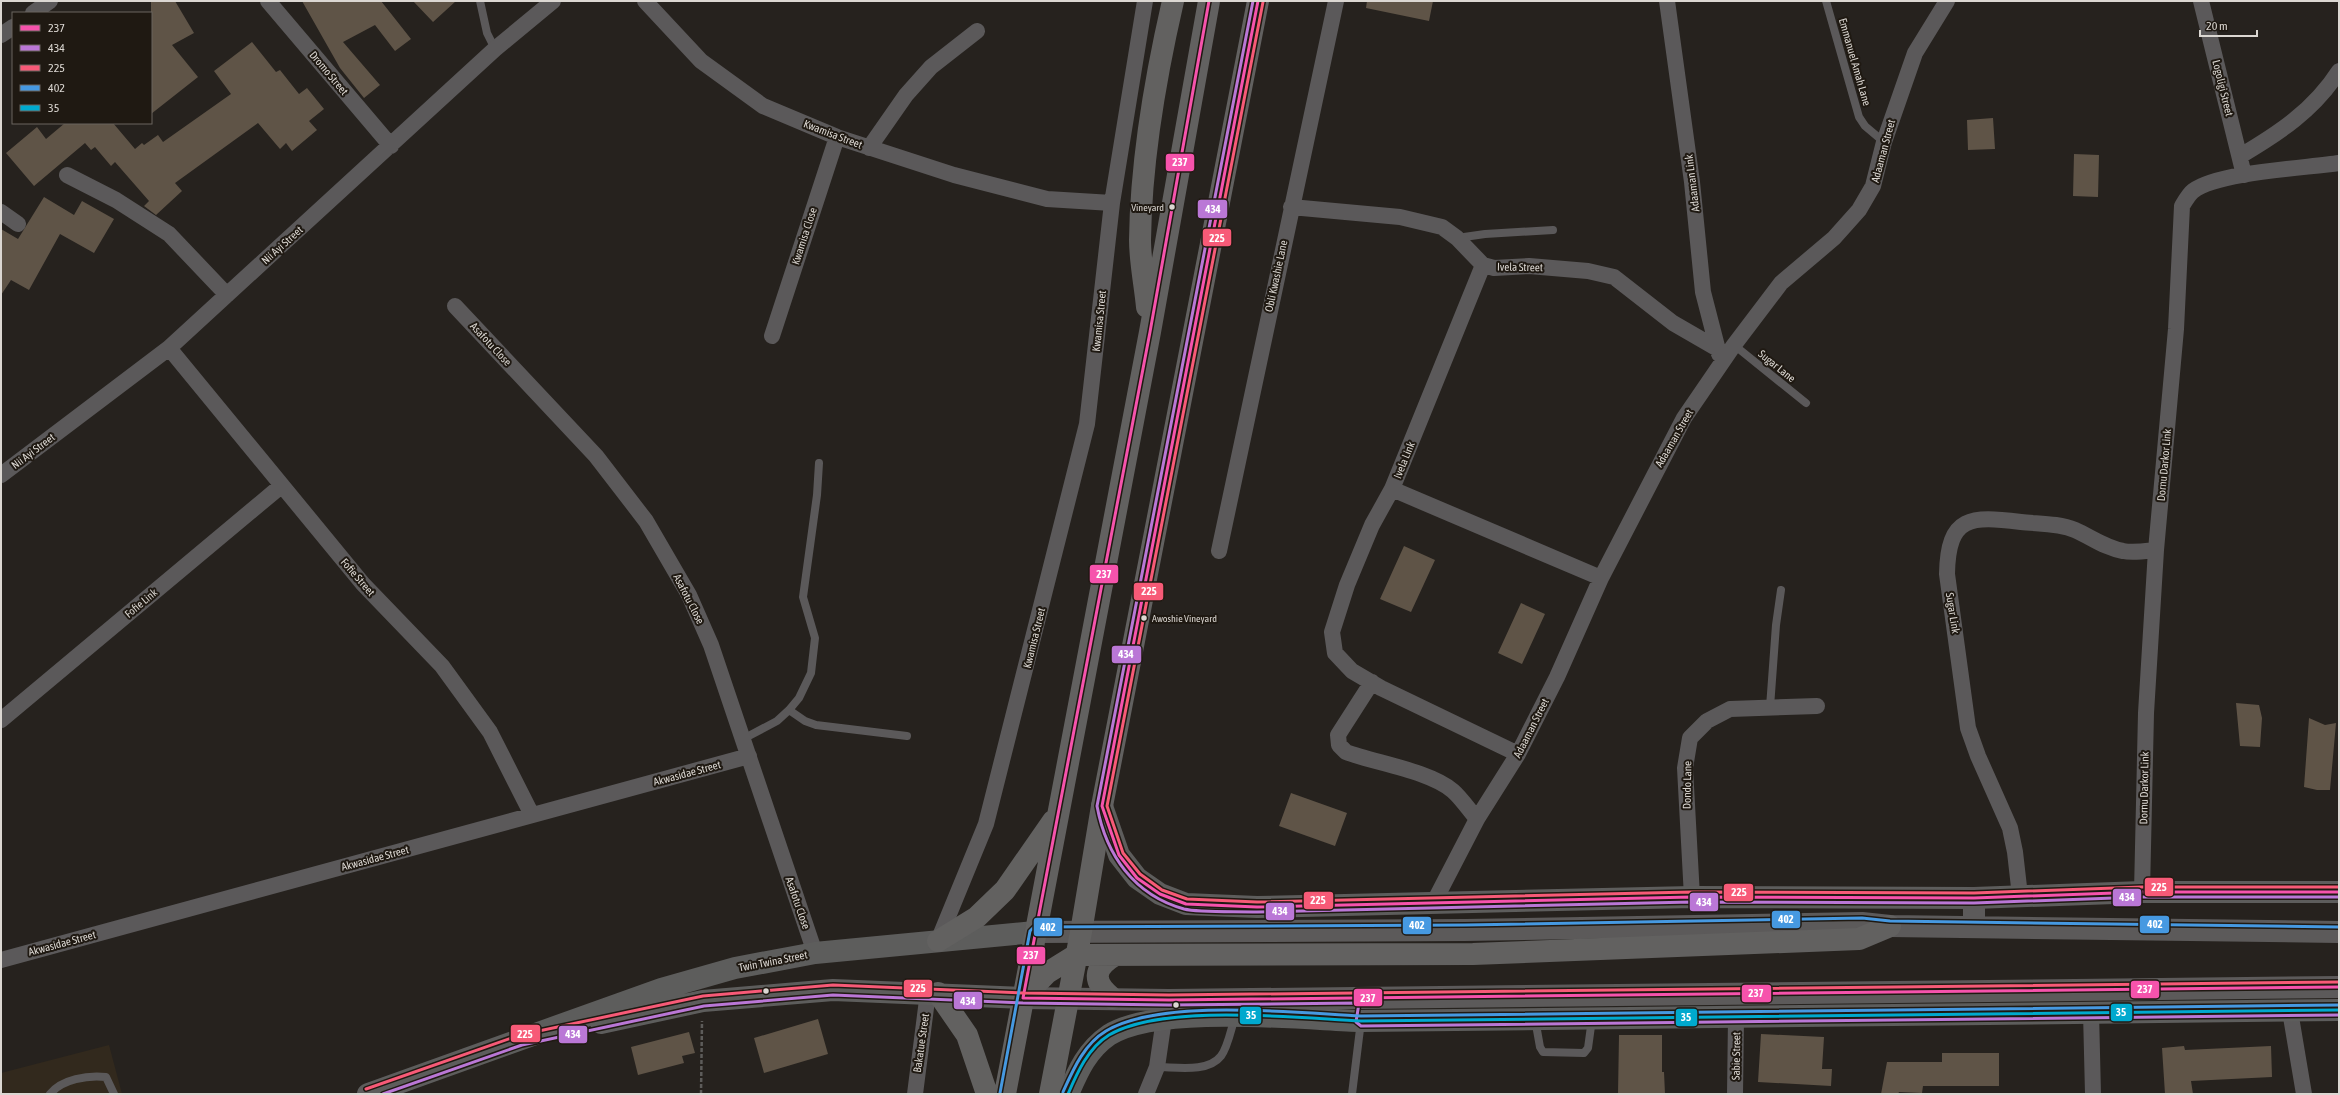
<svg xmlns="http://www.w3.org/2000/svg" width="2340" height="1095" viewBox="0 0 2340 1095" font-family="'Asap Condensed',sans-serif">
<rect width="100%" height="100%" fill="#26221e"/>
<path fill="#32291d" d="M109 1045 122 1094H1V1073Z"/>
<path fill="#5f5447" d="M151 1H175L194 33 172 45 198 77 151 114Z
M302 1H381L411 39 395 51 375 25 343 42 380 85 364 98 340 68Z
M413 1H456L433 22Z
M1367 1H1433L1429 21 1366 8Z
M252 42 276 72 280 70 299 94 307 88 324 109 309 121 317 130 292 151 286 143 280 149 258 123 175 183 182 191 156 215 144 206 149 201 115 162 111 166 95 147 91 150 85 143 34 186 6 153 37 127 46 139 65 123H113L135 149 142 143 144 145 158 135 163 142 231 94 214 71Z
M1993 118 1995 149 1968 150 1967 120Z
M2074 154 2099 155 2098 197 2073 196Z
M44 197 74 215 82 201 114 219 94 253 60 234 29 290 11 280 1 295V229L18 239Z
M1404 546 1435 560 1411 612 1380 599Z
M1521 603 1545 614 1522 664 1498 653Z
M2236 703 2259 705 2262 718 2260 747 2240 746Z
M2309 718 2325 725 2336 723 2330 790H2317L2304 787Z
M1291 793 1347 813 1335 846 1279 826Z
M818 1019 828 1054 764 1073 754 1038Z
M689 1032 695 1053 682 1056 684 1063 638 1075 631 1047Z
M1761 1034 1824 1037 1822 1069H1832L1831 1086 1758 1082Z
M1619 1035H1662V1072H1664L1665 1094H1618Z
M2184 1046 2185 1050 2271 1046 2272 1077 2191 1081 2193 1094H2165L2162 1048Z
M1942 1053H1999V1086H1923L1922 1093 1899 1092 1898 1094H1881L1887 1062H1942Z"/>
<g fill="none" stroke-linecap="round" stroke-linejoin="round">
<path stroke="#5d5c5a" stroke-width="2.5" stroke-dasharray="4 2" stroke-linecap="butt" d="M701 1094 702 1021"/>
<path stroke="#5b595a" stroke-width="8" d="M480 1 487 33 495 49
M1826 1 1859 117 1865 126 1884 142
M1457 238 1485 234 1553 230
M1734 345 1806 403
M1770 707 1776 625 1781 590
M789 710 805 721 816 725 907 736
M743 739 777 721 789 710 799 698 811 673 815 638 803 597 817 495 819 463
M1535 1019 1540 1047 1543 1052 1584 1053 1588 1048 1592 1019
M1157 1067C1176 1067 1208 1073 1221 1056 1228 1047 1231 1029 1235 1017
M50 1094C62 1079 88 1075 106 1077L114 1094
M1352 1094 1361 1021"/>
<path stroke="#5b595a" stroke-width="16" d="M268 1 391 146
M645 1 701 61 763 106 837 137 954 175 1047 199 1112 203
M1667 1 1692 182 1703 292 1719 354
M2201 1 2244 175
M33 13 50 1
M1 35 13 27
M869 148 906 95 931 67 977 31
M2240 156C2279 133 2314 110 2339 71
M67 175 116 200 169 234 227 295
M1291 207 1400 217 1442 227 1457 238 1483 265 1494 268 1529 266 1588 271 1614 277 1673 323 1718 349
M1 212 18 224
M1483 265 1392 489 1372 525 1347 585 1332 632 1335 653 1352 671 1381 688 1518 754
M455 306 596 456 646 521 689 595 711 645 815 953
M772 336 837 137
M169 348 363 584 442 666 490 732 532 815
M1 475 169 348 495 49 553 1
M1392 489 1601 578
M1219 551 1336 1
M1372 682 1338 735 1339 745 1346 752C1375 763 1430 771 1453 791 1462 799 1469 810 1477 819
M1 720 281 486
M2142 892 2146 713 2156 550 2176 329 2182 206C2185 201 2189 194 2193 191 2218 172 2306 168 2339 163
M2020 896 2015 852 2010 828 1978 756 1968 728 1947 574C1948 515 1971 516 2021 522 2039 524 2058 523 2075 530 2091 537 2105 548 2123 551 2133 553 2146 551 2156 550
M1692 897 1685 768 1690 738 1707 721 1730 709 1817 706
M1434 902 1477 819 1518 754 1557 677 1601 578 1684 418 1734 345 1781 283 1834 238 1859 210 1873 186 1884 142 1915 53 1947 1
M938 941 986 824 1087 424 1112 203 1145 1
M1 960 749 756
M2290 1011 2304 1094
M2091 1012 2093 1094
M915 1094 928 992
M1146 1094 1157 1067 1164 1019
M1735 1094 1736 1017"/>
<path stroke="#5d5d5c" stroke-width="22" d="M1102 806 1119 855 1137 878 1160 894 1186 904 1257 907 1692 897 1974 898 2142 892H2339
M601 1023 703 1001 833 990 1023 998
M368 1094 661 989 735 968 815 953 1035 932
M1068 1094C1078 1071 1087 1050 1109 1035 1158 1004 1301 1019 1361 1021L2339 1010"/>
<path stroke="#5c5a5a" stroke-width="22" d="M1974 927V898
M1035 932 1465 930 1862 923 1890 926 2339 932
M1023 998 1169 1000 2339 987"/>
<path stroke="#626160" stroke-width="22" d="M1147 307C1145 285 1140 262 1140 240 1141 160 1155 79 1173 1
M938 941 977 917 1005 890 1053 821
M938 993 967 1035 987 1094
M1023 998 1047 973 1076 955 1473 954 1859 939 1890 926
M1112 998C1093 982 1092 969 1115 955
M1005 1094 1150 332 1209 1
M1050 1094 1081 932 1102 806 1258 1"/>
<defs>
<path id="bus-1" d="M1209 1 1150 332 1023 998 1169 1000 2339 987
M1258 1 1102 806 1119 855 1137 878 1160 894 1186 904 1257 907 1692 897 1974 898 2142 892H2339"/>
<path id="bus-2" d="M1253 1 1097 806C1106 855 1134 895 1184 909 1200 913 1238 911 1257 912L1692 902 1974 903 2142 897H2339
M383 1094 522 1045 704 1006 833 995 1023 1003 1169 1005 1359 1003 1356 1022 1361 1026 2339 1015"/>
<path id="bus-3" d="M1263 2 1107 806 1123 853 1140 874 1162 890 1187 899 1257 902 1692 892 1974 893 2142 887H2339
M366 1089 520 1035 703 996 833 985 1023 993 1169 995 2339 982"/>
<path id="bus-4" d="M1063 1092C1073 1070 1084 1044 1106 1031 1161 998 1296 1013 1361 1016L2339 1005
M1000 1093 1030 931 1034 927 1465 925 1862 918 1890 921 2339 927"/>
<path id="bus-5" d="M1068 1094C1077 1073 1088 1048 1109 1035 1163 1003 1297 1018 1361 1021L2339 1010"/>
</defs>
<use href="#bus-1" stroke="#1f1912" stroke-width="6"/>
<use href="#bus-2" stroke="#1f1912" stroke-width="6"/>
<use href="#bus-3" stroke="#1f1912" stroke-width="6"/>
<use href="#bus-4" stroke="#1f1912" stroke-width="6"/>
<use href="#bus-5" stroke="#1f1912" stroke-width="6"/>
<use href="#bus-1" stroke="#f653ac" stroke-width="3"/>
<use href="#bus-2" stroke="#ba77d6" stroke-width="3"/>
<use href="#bus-3" stroke="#f75a77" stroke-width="3"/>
<use href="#bus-4" stroke="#4699e1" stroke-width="3"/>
<use href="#bus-5" stroke="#00a9ce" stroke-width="3"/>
</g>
<g fill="#dbd7d2" stroke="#1f1912" stroke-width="1.5">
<circle cx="1172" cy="207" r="3.5"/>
<circle cx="1144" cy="618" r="3.5"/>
<circle cx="766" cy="991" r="3.5"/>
<circle cx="1176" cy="1005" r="3.5"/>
</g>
<g text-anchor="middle" stroke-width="4" stroke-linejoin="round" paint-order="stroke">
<g font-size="10" fill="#dbd7d2" stroke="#1f1912" text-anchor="end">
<text x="1164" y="211">Vineyard</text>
<text x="1152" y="622" text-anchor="start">Awoshie Vineyard</text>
</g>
<g font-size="11" fill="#dbd7d2" stroke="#1f1912">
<text transform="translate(1855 62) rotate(74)" y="4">Emmanuel Amah Lane</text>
<text transform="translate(329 73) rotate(50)" y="4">Dromo Street</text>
<text transform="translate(2223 88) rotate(76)" y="4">Logoligi Street</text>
<text transform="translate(833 134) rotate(21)" y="4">Kwamisa Street</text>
<text transform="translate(1883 151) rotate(-75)" y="4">Adaaman Street</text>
<text transform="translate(1692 183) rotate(-97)" y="4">Adaaman Link</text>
<text transform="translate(804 236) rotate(-72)" y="4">Kwamisa Close</text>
<text transform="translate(282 245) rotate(-42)" y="4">Nii Ayi Street</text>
<text transform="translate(1520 267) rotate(1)" y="4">Ivela Street</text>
<text transform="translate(1276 276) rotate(-78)" y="4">Obli Kwashie Lane</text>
<text transform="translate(1099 321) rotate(-84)" y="4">Kwamisa Street</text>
<text transform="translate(491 344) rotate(47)" y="4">Asafotu Close</text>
<text transform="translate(1777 366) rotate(39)" y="4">Sugar Lane</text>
<text transform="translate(1674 438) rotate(-60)" y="4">Adaaman Street</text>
<text transform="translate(33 451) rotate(-37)" y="4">Nii Ayi Street</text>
<text transform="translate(1404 460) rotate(-68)" y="4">Ivela Link</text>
<text transform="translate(2164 465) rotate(-85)" y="4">Dornu Darkor Link</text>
<text transform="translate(358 577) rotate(49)" y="4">Fofie Street</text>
<text transform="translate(689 599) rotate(63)" y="4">Asafotu Close</text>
<text transform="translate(141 603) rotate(-40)" y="4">Fofie Link</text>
<text transform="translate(1953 613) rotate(81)" y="4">Sugar Link</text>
<text transform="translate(1034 638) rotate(-76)" y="4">Kwamisa Street</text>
<text transform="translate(1531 728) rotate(-63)" y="4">Adaaman Street</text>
<text transform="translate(687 773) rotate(-15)" y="4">Akwasidae Street</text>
<text transform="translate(1687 785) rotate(-89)" y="4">Dondo Lane</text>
<text transform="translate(2144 788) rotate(-89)" y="4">Dornu Darkor Link</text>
<text transform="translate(375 858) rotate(-15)" y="4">Akwasidae Street</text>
<text transform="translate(798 903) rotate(71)" y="4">Asafotu Close</text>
<text transform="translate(62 943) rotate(-15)" y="4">Akwasidae Street</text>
<text transform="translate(773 961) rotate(-11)" y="4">Twin Twina Street</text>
<text transform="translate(921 1043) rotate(-82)" y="4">Bakatue Street</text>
<text transform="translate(1736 1056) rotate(-89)" y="4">Sabie Street</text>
</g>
</g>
<g stroke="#1f1912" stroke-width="1.5">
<rect x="1165" y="153" width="30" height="19" rx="4" fill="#f653ac"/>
<rect x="1197" y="199" width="31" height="20" rx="4" fill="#ba77d6"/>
<rect x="1202" y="228" width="30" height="19" rx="4" fill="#f75a77"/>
<rect x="1089" y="564" width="30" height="20" rx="4" fill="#f653ac"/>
<rect x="1133" y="582" width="31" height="19" rx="4" fill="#f75a77"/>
<rect x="1111" y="645" width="31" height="19" rx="4" fill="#ba77d6"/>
<rect x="2144" y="877" width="30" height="20" rx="4" fill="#f75a77"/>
<rect x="1723" y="883" width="31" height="19" rx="4" fill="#f75a77"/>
<rect x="2112" y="888" width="30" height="19" rx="4" fill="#ba77d6"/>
<rect x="1303" y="891" width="31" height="19" rx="4" fill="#f75a77"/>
<rect x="1689" y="892" width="30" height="20" rx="4" fill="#ba77d6"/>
<rect x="1265" y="902" width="30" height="19" rx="4" fill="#ba77d6"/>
<rect x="1771" y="910" width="30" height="19" rx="4" fill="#4699e1"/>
<rect x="2139" y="915" width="31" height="19" rx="4" fill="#4699e1"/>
<rect x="1402" y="916" width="30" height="19" rx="4" fill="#4699e1"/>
<rect x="1033" y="917" width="30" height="20" rx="4" fill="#4699e1"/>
<rect x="1016" y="946" width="30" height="19" rx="4" fill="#f653ac"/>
<rect x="903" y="979" width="30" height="19" rx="4" fill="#f75a77"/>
<rect x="2130" y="980" width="30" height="19" rx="4" fill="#f653ac"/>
<rect x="1741" y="984" width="31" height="19" rx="4" fill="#f653ac"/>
<rect x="1353" y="988" width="30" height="19" rx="4" fill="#f653ac"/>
<rect x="953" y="991" width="30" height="19" rx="4" fill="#ba77d6"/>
<rect x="2110" y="1003" width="23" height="19" rx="4" fill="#00a9ce"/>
<rect x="1239" y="1006" width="23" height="19" rx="4" fill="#00a9ce"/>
<rect x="1675" y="1008" width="23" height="19" rx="4" fill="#00a9ce"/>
<rect x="510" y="1024" width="31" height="19" rx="4" fill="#f75a77"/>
<rect x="558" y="1025" width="30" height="19" rx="4" fill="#ba77d6"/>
</g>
<g font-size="11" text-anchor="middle" font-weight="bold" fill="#fff">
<text x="1180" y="166">237</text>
<text x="1213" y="213">434</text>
<text x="1217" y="242">225</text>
<text x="1104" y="578">237</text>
<text x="1149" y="595">225</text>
<text x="1126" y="658">434</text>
<text x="2159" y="891">225</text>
<text x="1739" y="896">225</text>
<text x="2127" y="901">434</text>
<text x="1318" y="904">225</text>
<text x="1704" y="906">434</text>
<text x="1280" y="915">434</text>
<text x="1786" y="923">402</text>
<text x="2155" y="928">402</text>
<text x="1417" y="929">402</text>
<text x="1048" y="931">402</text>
<text x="1031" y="959">237</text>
<text x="918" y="992">225</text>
<text x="2145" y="993">237</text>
<text x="1756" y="997">237</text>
<text x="1368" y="1002">237</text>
<text x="968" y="1005">434</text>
<text x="2121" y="1016">35</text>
<text x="1251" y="1019">35</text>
<text x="1686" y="1021">35</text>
<text x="525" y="1038">225</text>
<text x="573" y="1038">434</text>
</g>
<rect width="2340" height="1095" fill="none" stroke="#dbd7d2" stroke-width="4"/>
<rect x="12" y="12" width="140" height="112" fill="#1f1912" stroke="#6a655f"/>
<rect x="20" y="25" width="20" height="6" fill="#f653ac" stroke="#6a655f"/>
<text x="48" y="32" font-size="12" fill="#dbd7d2">237</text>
<rect x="20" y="45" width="20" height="6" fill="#ba77d6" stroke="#6a655f"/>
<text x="48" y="52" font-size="12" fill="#dbd7d2">434</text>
<rect x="20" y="65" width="20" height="6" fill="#f75a77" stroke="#6a655f"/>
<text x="48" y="72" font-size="12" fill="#dbd7d2">225</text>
<rect x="20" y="85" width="20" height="6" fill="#4699e1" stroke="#6a655f"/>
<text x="48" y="92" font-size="12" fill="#dbd7d2">402</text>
<rect x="20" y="105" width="20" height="6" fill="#00a9ce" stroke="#6a655f"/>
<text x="48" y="112" font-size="12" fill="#dbd7d2">35</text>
<path d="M2200 30v6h57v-6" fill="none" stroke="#dbd7d2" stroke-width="2"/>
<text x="2206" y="30" font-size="12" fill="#dbd7d2" stroke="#1f1912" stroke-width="3" paint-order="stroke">20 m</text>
</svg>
